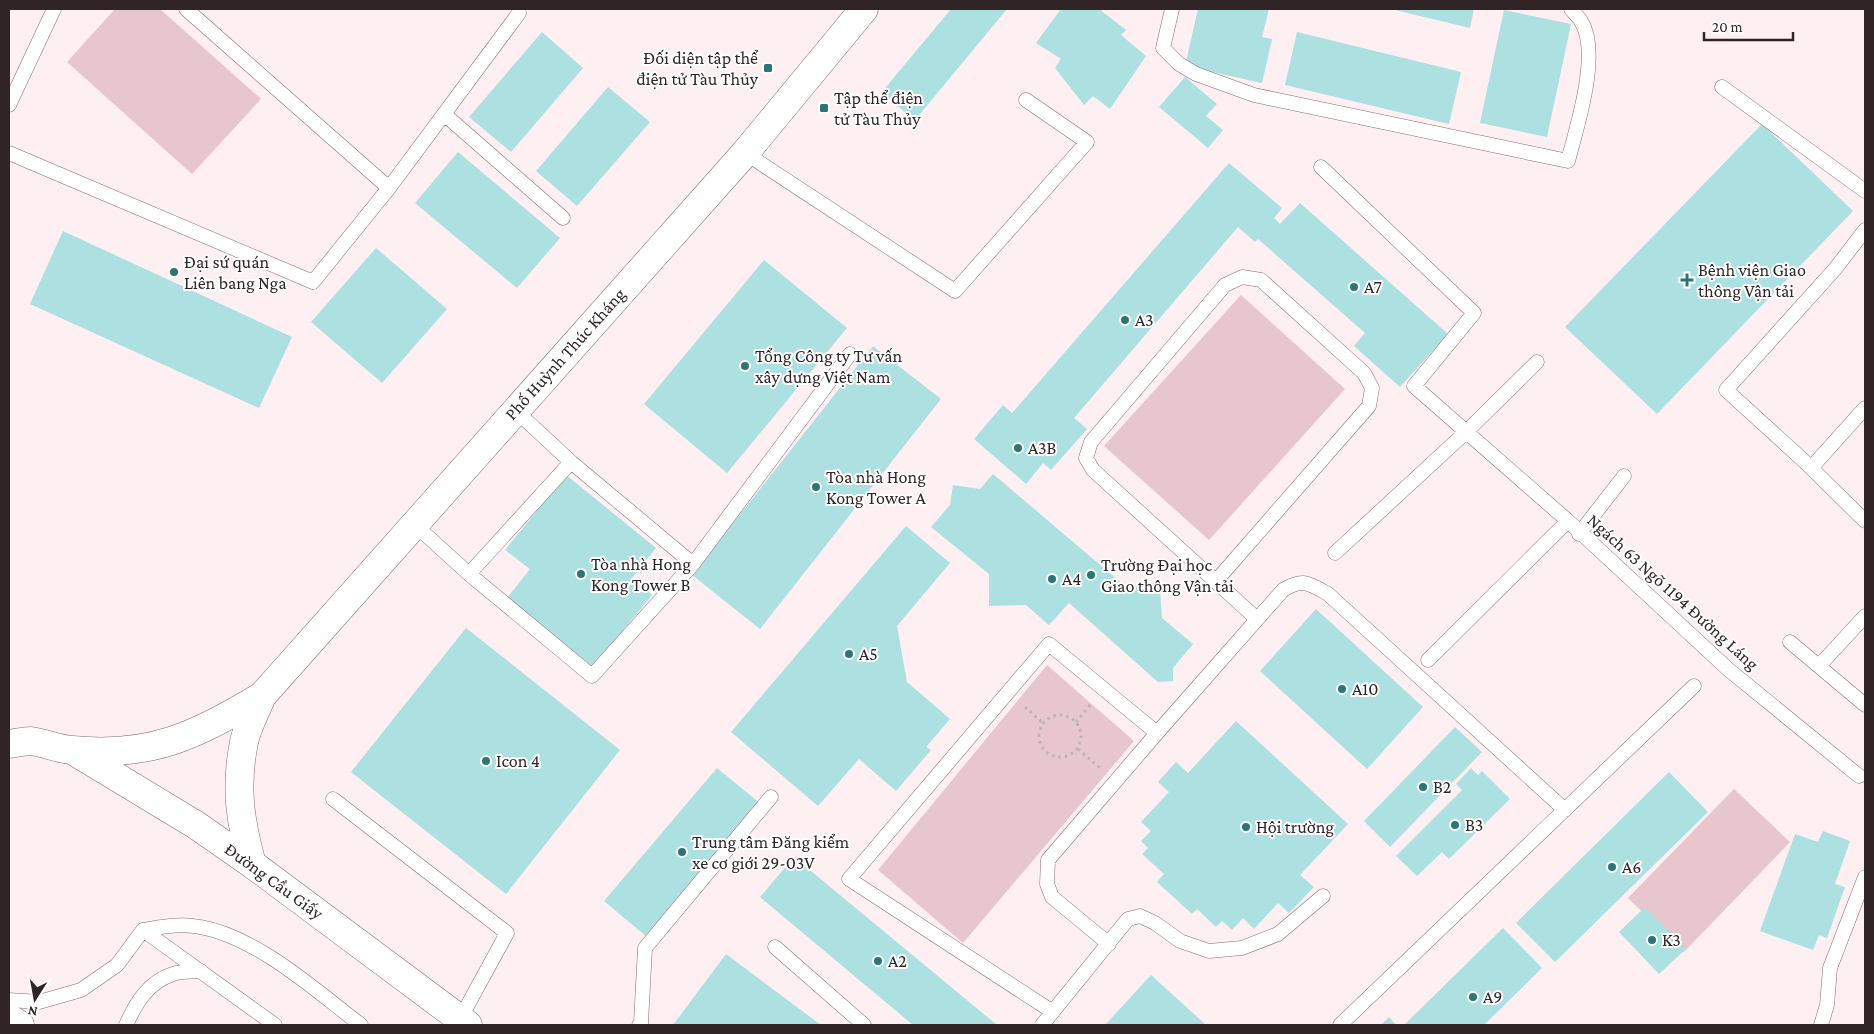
<svg xmlns="http://www.w3.org/2000/svg" width="1874" height="1034" viewBox="0 0 1874 1034" font-family="'Crimson Pro',serif">
<rect width="100%" height="100%" fill="#fdeff2"/>
<path fill="#e8c6cd" d="M115 9H160L261 99 192 174 67 62Z
M1241 295 1345 389 1209 540 1104 446Z
M1047 665 1134 741 963 943 878 870Z
M1734 789 1790 842 1684 952 1628 898Z"/>
<path fill="#ace0e1" d="M951 9H1007L915 120 881 93Z
M1061 9H1099L1126 30 1121 35 1146 56 1110 109 1093 96 1084 105 1055 68 1061 59 1036 43Z
M1198 9H1269L1262 37 1272 39 1262 83 1185 66Z
M1391 9H1474L1470 28Z
M1504 10 1571 24 1547 137 1480 123Z
M542 32 583 68 511 152 469 117Z
M1297 32 1461 72 1449 124 1285 85Z
M1185 77 1217 104 1206 116 1223 130 1208 148 1159 107Z
M608 87 650 122 577 206 536 171Z
M1762 124 1853 211 1657 414 1565 327Z
M458 152 560 238 517 288 415 203Z
M1229 163 1282 208 1274 218 1280 224 1300 203 1448 334 1400 387 1354 346 1365 333 1258 239 1255 242 1238 227 1074 418 1087 429 1051 470 1043 463 1026 484 974 439 1003 405 1012 413Z
M63 231 292 337 259 408 30 304Z
M376 248 447 309 382 383 311 322Z
M764 260 847 328 727 473 644 404Z
M873 346 941 399 760 629 692 575Z
M993 474 1125 586 1155 583 1160 589 1162 618 1193 644 1173 668V681L1158 682 1069 603 1049 625 1026 605 989 606V574L931 527 950 505 953 485 980 489Z
M566 475 656 548 632 578 652 595 593 667 507 598 530 569 505 550Z
M906 526 950 563 897 626 907 682 950 719 926 747 931 750 896 791 859 759 818 806 731 732Z
M1316 609 1423 707 1367 769 1260 671Z
M466 628 620 750 506 894 351 772Z
M1236 721 1348 824 1300 875 1314 887 1289 913 1278 903 1254 929 1243 918 1232 930 1222 921 1216 927 1197 909 1192 914 1157 882 1164 874 1142 854 1148 848 1141 841 1151 831 1141 822 1169 792 1158 782 1176 762 1188 773Z
M1455 727 1482 752 1390 847 1364 821Z
M717 768 761 804 647 937 604 901Z
M1471 768 1478 775 1482 771 1510 799 1449 859 1442 852 1417 876 1396 856 1462 790 1456 784Z
M1669 772 1708 812 1555 962 1516 923Z
M1823 831 1850 841 1835 884 1845 887 1827 938 1819 935 1813 950 1760 931 1795 834 1818 842Z
M794 857 997 1025H913L760 897Z
M1645 907 1686 949 1659 974 1619 932Z
M1503 928 1542 968 1484 1025H1404Z
M726 954 821 1025H673Z
M1151 975 1206 1025H1105Z
M1389 1017 1396 1025H1381Z"/>
<g fill="none" stroke-linecap="round" stroke-linejoin="round">
<defs>
<path id="service" d="M1172 9 1163 48 1179 64 1196 74 1254 95 1568 161C1577 126 1601 53 1581 21 1578 16 1574 13 1571 9
M1722 87 1865 191
M9 105 54 9
M444 114 563 218
M9 153 313 282 389 188 186 9
M745 153 955 291 1087 142 1026 100
M1321 167 1474 313 1414 386 1568 521 1729 670 1859 776
M389 188 519 13
M1865 230 1835 269 1726 390 1804 461 1865 521
M1811 468 1865 408
M414 524 469 574 571 462 515 410
M1579 534 1624 476
M1335 553 1465 433 1537 362
M693 564 850 354
M469 574 592 676 693 564 571 462
M1216 581 1369 406 1372 388 1364 373 1261 280 1242 277 1225 285 1091 442 1086 458 1093 470 1257 619
M1790 642 1865 705
M1428 660 1568 521
M1819 666 1865 616
M333 799 507 933 460 1019
M143 930C162 927 180 923 200 927 257 937 315 990 361 1025
M143 930 275 1025
M1109 944 1052 897 1047 884 1048 860 1157 733 1283 590C1303 578 1309 583 1328 594L1565 810
M775 947 864 1025
M9 1000 39 1002 81 990 117 965 143 930
M1053 1012 849 879 1049 644 1157 733
M126 1025C136 1003 148 982 173 974 181 971 192 972 201 971
M639 1025 641 1023 645 948 771 797
M1042 1025 1128 919 1140 916 1155 923 1180 941 1209 951 1242 948 1278 934 1323 896
M1340 1025 1694 686
M1821 1025 1827 1005 1830 968 1865 877"/>
<path id="primary" d="M9 744C16 743 24 741 31 741 45 743 59 749 72 750 152 758 196 735 262 696
M72 750 196 825 252 864 468 1025
M252 864C240 821 235 787 244 742 247 727 256 711 262 696L745 153 864 9
M9 1018 20 1025"/>
</defs>
<use href="#service" stroke="#896c72" stroke-width="15"/>
<use href="#primary" stroke="#896c72" stroke-width="29"/>
<path stroke="#bfb2b5" stroke-width="3" stroke-dasharray="2.5 4" stroke-linecap="butt" d="M1025 707 1043 723
M1039 736a21 21 0 1 1 42 0a21 21 0 1 1-42 0Z
M1076 722 1090 705
M1078 749 1100 768"/>
<use href="#service" stroke="#fff" stroke-width="14"/>
<use href="#primary" stroke="#fff" stroke-width="28"/>
</g>
<g fill="#2b7577" stroke="#fff" stroke-width="2">
<rect x="763" y="63" width="10" height="10" rx="2.5"/>
<rect x="819" y="103" width="10" height="10" rx="2.5"/>
<circle cx="174" cy="272" r="5"/>
<path d="M1684.5 272.5h5v5h5v5h-5v5h-5v-5h-5v-5h5z"/>
<circle cx="1354" cy="287" r="5"/>
<circle cx="1125" cy="320" r="5"/>
<circle cx="745" cy="366" r="5"/>
<circle cx="1018" cy="448" r="5"/>
<circle cx="816" cy="487" r="5"/>
<circle cx="581" cy="574" r="5"/>
<circle cx="1091" cy="575" r="5"/>
<circle cx="1052" cy="579" r="5"/>
<circle cx="849" cy="654" r="5"/>
<circle cx="1342" cy="689" r="5"/>
<circle cx="486" cy="761" r="5"/>
<circle cx="1423" cy="787" r="5"/>
<circle cx="1455" cy="825" r="5"/>
<circle cx="1246" cy="827" r="5"/>
<circle cx="682" cy="852" r="5"/>
<circle cx="1612" cy="867" r="5"/>
<circle cx="1652" cy="940" r="5"/>
<circle cx="878" cy="961" r="5"/>
<circle cx="1473" cy="997" r="5"/>
</g>
<g text-anchor="middle" stroke-width="4" stroke-linejoin="round" paint-order="stroke">
<g font-size="18" fill="#302427" stroke="#fff" text-anchor="start">
<text x="758" y="64" text-anchor="end">Đối diện tập thể<tspan x="758" dy="21">điện tử Tàu Thủy</tspan></text>
<text x="834" y="104">Tập thể điện<tspan x="834" dy="21">tử Tàu Thủy</tspan></text>
<text x="184" y="268">Đại sứ quán<tspan x="184" dy="21">Liên bang Nga</tspan></text>
<text x="1698" y="276">Bệnh viện Giao<tspan x="1698" dy="21">thông Vận tải</tspan></text>
<text x="1364" y="293">A7</text>
<text x="1135" y="326">A3</text>
<text x="755" y="362">Tổng Công ty Tư vấn<tspan x="755" dy="21">xây dựng Việt Nam</tspan></text>
<text x="1028" y="454">A3B</text>
<text x="826" y="483">Tòa nhà Hong<tspan x="826" dy="21">Kong Tower A</tspan></text>
<text x="591" y="570">Tòa nhà Hong<tspan x="591" dy="21">Kong Tower B</tspan></text>
<text x="1101" y="571">Trường Đại học<tspan x="1101" dy="21">Giao thông Vận tải</tspan></text>
<text x="1062" y="585">A4</text>
<text x="859" y="660">A5</text>
<text x="1352" y="695">A10</text>
<text x="496" y="767">Icon 4</text>
<text x="1433" y="793">B2</text>
<text x="1465" y="831">B3</text>
<text x="1256" y="833">Hội trường</text>
<text x="692" y="848">Trung tâm Đăng kiểm<tspan x="692" dy="21">xe cơ giới 29-03V</tspan></text>
<text x="1622" y="873">A6</text>
<text x="1662" y="946">K3</text>
<text x="888" y="967">A2</text>
<text x="1483" y="1003">A9</text>
</g>
<g font-size="18" fill="#302427" stroke="#fff">
<text transform="translate(565 354) rotate(-48)" y="6">Phố Huỳnh Thúc Kháng</text>
<text transform="translate(1673 592) rotate(42)" y="6">Ngách 63 Ngõ 1194 Đường Láng</text>
<text transform="translate(274 881) rotate(36)" y="6">Đường Cầu Giấy</text>
</g>
</g>
<rect width="1874" height="1034" fill="none" stroke="#302427" stroke-width="20"/>
<g transform="translate(35 999) rotate(191)" stroke="#ffffff" stroke-width="4" paint-order="stroke">
<path d="M0-4L9 19L0 12L-9 19Z" fill="#302427"/>
<text y="-8" font-size="14" font-weight="bold" text-anchor="middle" fill="#302427">N</text>
</g>
<path d="M1704 32v8h89v-8" fill="none" stroke="#302427" stroke-width="2.5"/>
<text x="1712" y="32" font-size="15" fill="#302427" stroke="#ffffff" stroke-width="4" paint-order="stroke">20 m</text>
</svg>
